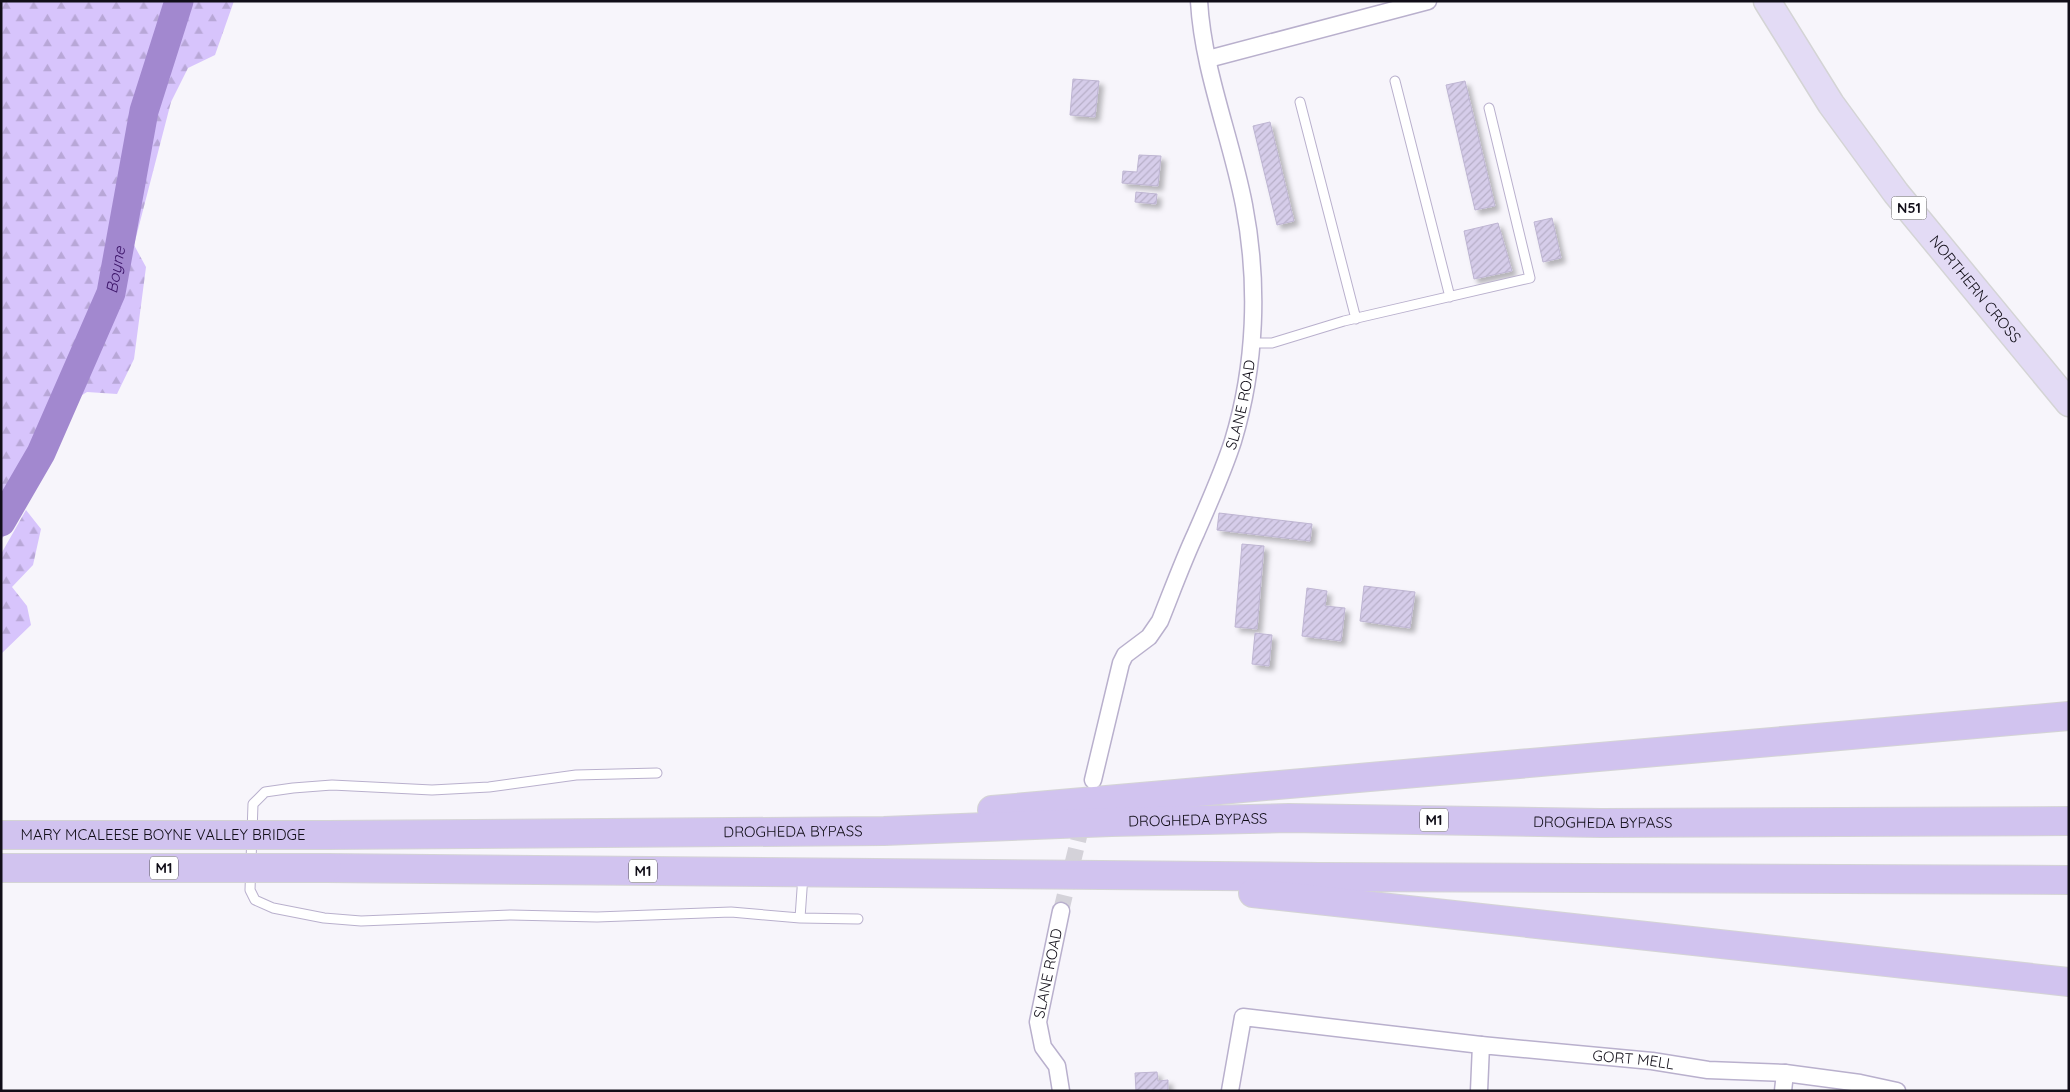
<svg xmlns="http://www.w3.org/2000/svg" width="2070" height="1092" viewBox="0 0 2070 1092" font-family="Quicksand,sans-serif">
<defs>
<pattern id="forest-firs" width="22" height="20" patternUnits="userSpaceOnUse" patternTransform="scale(1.25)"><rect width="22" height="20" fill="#d7c4fc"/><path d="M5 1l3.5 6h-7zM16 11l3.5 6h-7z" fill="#b8a7d7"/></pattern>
<pattern id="building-hatch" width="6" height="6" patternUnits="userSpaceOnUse" patternTransform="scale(1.25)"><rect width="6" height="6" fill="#d6cdea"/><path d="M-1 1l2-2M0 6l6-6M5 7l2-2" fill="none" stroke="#b7afc8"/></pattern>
<filter id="shadow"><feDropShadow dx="4.5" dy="4.5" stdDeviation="2.5" flood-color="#0004"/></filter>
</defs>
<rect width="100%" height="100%" fill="#f7f5fb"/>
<path fill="url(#forest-firs)" d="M1 1H234L215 55 188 68 171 102 134 245 146 267 134 359 117 394 87 392 43 419 10 528 1 540Z
M26 510 41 529 33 565 12 587 27 606 31 625 1 654V554Z"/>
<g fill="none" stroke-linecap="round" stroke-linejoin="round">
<path stroke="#a288cf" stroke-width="29" id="s1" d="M1 522 41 453 111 293 144 111 179 1"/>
</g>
<path fill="url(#building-hatch)" stroke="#beb5d2" filter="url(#shadow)" d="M1073 79 1099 81 1095 117 1070 115Z
M1465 81 1495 206 1475 210 1446 85Z
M1270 122 1294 221 1277 225 1253 126Z
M1139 155 1161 156 1158 186 1122 183 1123 171 1137 172Z
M1136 192 1157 194 1156 204 1135 202Z
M1552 218 1561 258 1543 262 1534 222Z
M1498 223 1512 271 1474 279 1464 231Z
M1219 513 1312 524 1310 541 1217 530Z
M1242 544 1264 546 1257 629 1235 627Z
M1364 586 1415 592 1410 628 1360 621Z
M1307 588 1327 591 1325 606 1345 608 1341 641 1302 636Z
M1255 633 1272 635 1269 666 1252 664Z
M1157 1072 1158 1081 1168 1080V1091H1136L1135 1073Z"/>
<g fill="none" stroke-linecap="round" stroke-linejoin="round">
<path stroke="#d4d2d9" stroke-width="16" stroke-dasharray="16 8" stroke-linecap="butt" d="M1061 911 1084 816"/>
<defs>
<path id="lane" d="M1395 81 1450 297
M1300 102 1356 319
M1252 343H1272L1344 321 1530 278 1489 108
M657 773 576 775 489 787 432 790 332 785 293 788 265 792 253 804 250 890 255 900 273 908 324 918 361 921 511 915 597 917 731 912 800 918 803 875
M800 918 858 919"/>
<g id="street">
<path d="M1208 59 1428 1"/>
<path id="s2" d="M1093 780 1121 663 1125 655 1149 637 1160 621C1172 591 1183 561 1196 533 1209 503 1223 472 1233 441 1256 365 1259 283 1244 205 1231 137 1203 71 1199 1"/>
<path id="s3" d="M1061 1091 1057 1066 1043 1047 1038 1022 1061 911"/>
<path d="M1230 1091 1243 1017 1481 1045"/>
<path id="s4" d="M1479 1091 1481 1045 1652 1061 1708 1070 1785 1073 1860 1083 1897 1091"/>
<path d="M1783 1091 1785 1073"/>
</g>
<g id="primary">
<path id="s5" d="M1767 1 1831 104 1896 193 2069 403"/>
</g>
<g id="highway">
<path d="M992 810 2069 716"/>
<path id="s6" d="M327 835 884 831 1111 822 1289 818 1601 823 2069 821"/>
<path d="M327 868 1320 877 2069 880"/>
<path d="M1253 893 2069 982"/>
</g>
</defs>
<use href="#lane" stroke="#b9b0cd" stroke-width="11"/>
<use href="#street" stroke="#b9b0cd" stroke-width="19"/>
<use href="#primary" stroke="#d4d4d5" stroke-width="29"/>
<use href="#highway" stroke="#d4d4d5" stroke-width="30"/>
<use href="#lane" stroke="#fff" stroke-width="9"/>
<use href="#street" stroke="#fff" stroke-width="16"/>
<use href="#primary" stroke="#e3dbf5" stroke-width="26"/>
<use href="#highway" stroke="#d1c3ef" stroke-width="28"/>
<defs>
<g id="highway-bridge">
<path id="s7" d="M1 835H327"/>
<path d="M1 868H327"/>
</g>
</defs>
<use href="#highway-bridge" stroke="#d4d4d5" stroke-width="30" stroke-linecap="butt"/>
<use href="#highway-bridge" stroke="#d1c3ef" stroke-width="28"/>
</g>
<g text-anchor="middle" stroke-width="4" stroke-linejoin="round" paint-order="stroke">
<g fill="#fff" stroke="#58565d" stroke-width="1">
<rect x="1891.5" y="196.5" width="35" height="23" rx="4"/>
<rect x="1420" y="808.5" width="28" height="23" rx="4"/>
<rect x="150" y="856.5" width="28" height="23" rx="4"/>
<rect x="629" y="859.5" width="28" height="23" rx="4"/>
</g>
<g font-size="14" font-weight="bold" fill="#110e18">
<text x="1909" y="213">N51</text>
<text x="1434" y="825">M1</text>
<text x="164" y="873">M1</text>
<text x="643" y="876">M1</text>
</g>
<g font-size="15" fill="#110e18" stroke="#fff">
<text dy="5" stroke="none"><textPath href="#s5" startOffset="356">NORTHERN CROSS</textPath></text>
<text dy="5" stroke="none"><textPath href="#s2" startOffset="410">SLANE ROAD</textPath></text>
<text dy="5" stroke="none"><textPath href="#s6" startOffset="871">DROGHEDA BYPASS</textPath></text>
<text dy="5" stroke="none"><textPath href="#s6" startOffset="1276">DROGHEDA BYPASS</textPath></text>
<text dy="5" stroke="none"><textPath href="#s6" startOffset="466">DROGHEDA BYPASS</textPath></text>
<text dy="5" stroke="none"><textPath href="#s7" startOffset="162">MARY MCALEESE BOYNE VALLEY BRIDGE</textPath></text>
<text dy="5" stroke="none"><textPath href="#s3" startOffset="124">SLANE ROAD</textPath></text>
<text dy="5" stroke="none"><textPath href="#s4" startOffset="199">GORT MELL</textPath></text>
</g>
<g font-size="16" font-style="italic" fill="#3b1367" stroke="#fff">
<text dy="6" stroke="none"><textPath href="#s1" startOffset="278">Boyne</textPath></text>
</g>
</g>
<rect width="2070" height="1092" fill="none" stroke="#110e18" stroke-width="5"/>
</svg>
